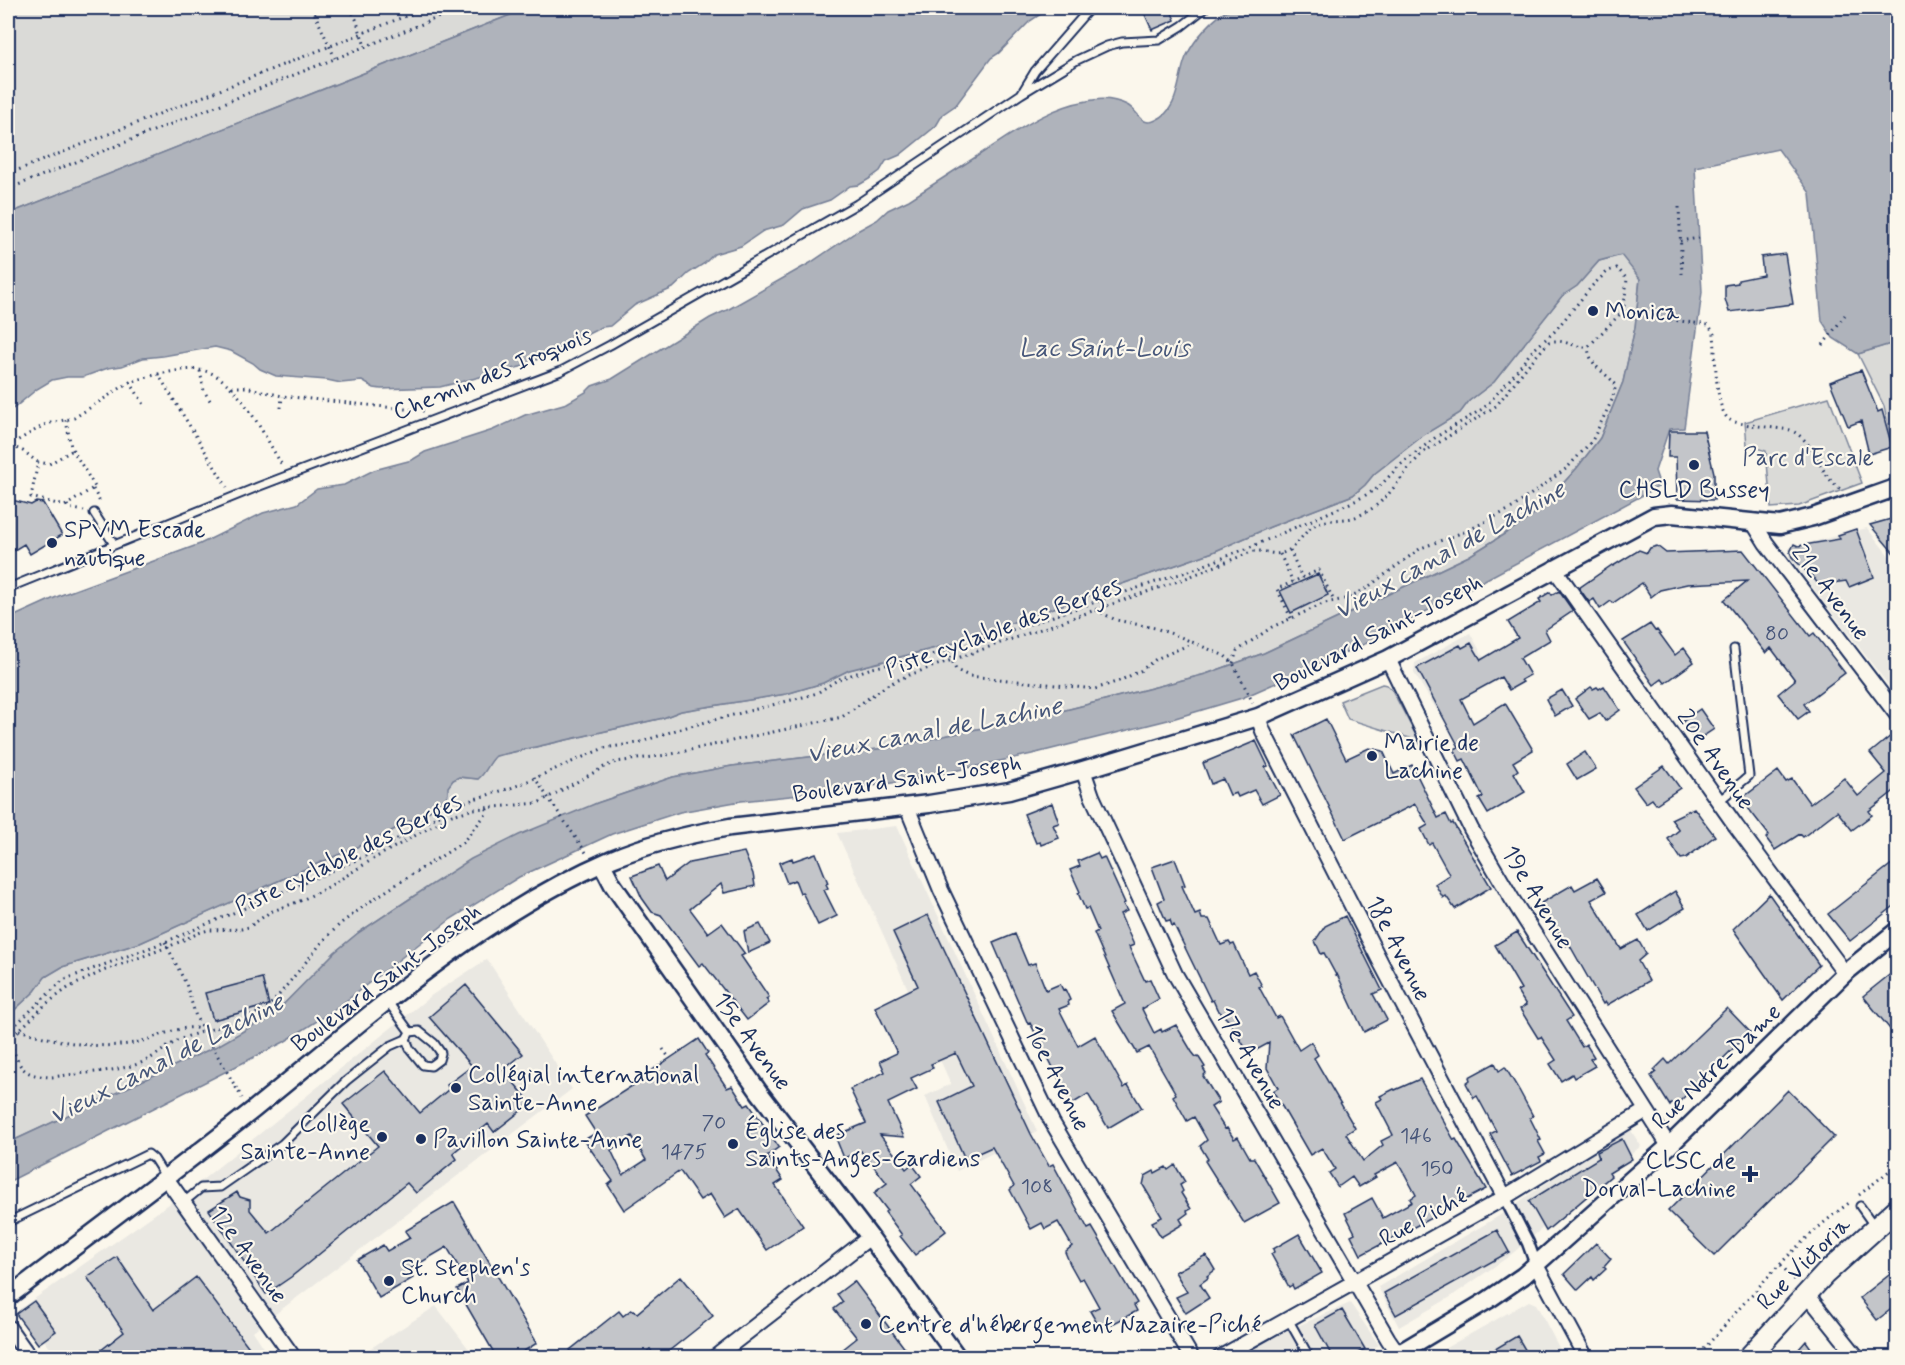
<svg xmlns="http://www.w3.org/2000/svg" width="1905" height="1365" viewBox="0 0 1905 1365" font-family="Mynerve,sans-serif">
<rect width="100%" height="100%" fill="#fbf7ec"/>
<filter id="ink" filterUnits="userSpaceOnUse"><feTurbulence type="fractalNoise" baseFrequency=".0167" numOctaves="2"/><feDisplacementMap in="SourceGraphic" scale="12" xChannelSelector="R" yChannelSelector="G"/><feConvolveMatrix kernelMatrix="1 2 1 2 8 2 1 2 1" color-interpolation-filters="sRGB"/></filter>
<g filter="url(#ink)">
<path fill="#eae8e2" d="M1867 528 1897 566V696L1789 557V548Z
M1470 633 1497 681 1438 712 1414 673 1415 663Z
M897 826 1037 1131 957 1171 925 1096 951 1084 837 833Z
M487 959 572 1089 253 1331 270 1357H57L20 1309 196 1185 432 995Z
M1630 1129 1641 1146 1508 1257 1449 1298 1399 1327 1378 1287 1499 1216 1530 1194Z
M1529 1301 1536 1304 1564 1357 1428 1358Z
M1350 1303 1379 1345 1356 1357 1225 1358Z
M436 1306 475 1357H357Z"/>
<path fill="#dadad7" stroke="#7a849a" stroke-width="1.5" d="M8 8H528L8 214Z
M1622 255 1640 278 1635 328 1623 382 1600 438 1577 468 1539 510 1524 522 1469 556 1264 653 1206 674 1054 713 887 748 732 766 673 777 597 803 414 896 358 933 335 952 275 1013 220 1045 8 1143V1016L35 991 45 977 62 967 140 943 298 872 380 837 430 811 453 780 459 777 478 779 495 756 663 718 681 711 786 694 823 683 849 670 951 644 1213 552 1270 527 1353 495 1365 485 1374 474 1425 434 1460 413 1469 401 1494 382 1562 296 1577 286 1599 261Z
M1897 342 1898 467H1897L1884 406 1858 354Z
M1829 397 1862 483 1799 506 1771 508 1766 451 1747 445 1745 422Z
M1382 684 1387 685 1392 690 1419 741 1348 719 1340 701Z"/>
<path fill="#afb3bb" stroke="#747e96" stroke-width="1.5" d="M528 8H1050L1030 21 999 53 991 58 956 105 943 114 936 126 900 155 886 161 880 171 869 179 859 185 850 186 830 200 803 209 784 225 763 231 741 246 714 254 705 263 689 273 673 288 635 305 610 326 602 327 524 366 440 387 381 389 374 388 362 381 341 383 327 380 276 376 260 369 253 363 231 351 215 347 163 356 143 358 122 366 108 368 83 377H67L52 380 37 389 14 408 8 411V214Z
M1231 8H1897V342L1858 354 1833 338 1822 321 1810 193 1778 149 1695 167 1702 292 1684 428 1669 429 1655 471 1660 486 1369 642 1242 698 1172 719 1032 754 917 779 841 791 741 801 680 812 612 834 519 877 451 919 333 1011 284 1042 8 1182V1143L219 1045 275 1013 335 952 358 933 414 896 471 859 519 835 597 803 673 777 732 766 887 748 1054 713 1206 674 1264 653 1469 556 1524 522 1539 510 1577 468 1600 438 1623 382 1635 328 1640 279 1621 255 1599 261 1577 286 1562 296 1494 382 1469 401 1460 413 1425 434 1374 474 1365 485 1353 495 1270 527 1213 552 951 644 849 670 823 683 786 694 681 711 663 718 496 756C488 763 487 772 478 779L459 777 453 780 448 787V794L441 804 380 837 298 872 140 943 62 967 45 977 35 991 8 1016V619L61 595 200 544 263 513 297 504 317 489 344 485 374 470 412 460 425 452 493 430 525 415 567 403 586 392 592 386 612 379 710 318 729 309 810 263 859 230 877 220 888 210 909 200C934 184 960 167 985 151 1017 131 1049 107 1087 101 1100 98 1115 99 1127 105 1138 110 1141 128 1156 120 1180 109 1177 79 1186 57 1195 38 1213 18 1231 8Z"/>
<path fill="#c3c5c9" stroke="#1b2f5e" stroke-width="1.5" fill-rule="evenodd" d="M1142 8H1170L1175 20 1152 30Z
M1785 254 1793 304 1729 312 1725 299V285L1738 283V280L1763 275 1761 257Z
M1861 370 1878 412 1882 410 1892 447 1869 454 1861 421 1848 426 1830 382Z
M1669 431H1704L1714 473V500L1677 499 1676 457H1668Z
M8 499 31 505 36 502 43 503 62 535 30 554 24 544 8 554Z
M1898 517V558L1870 525Z
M1856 529 1874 577 1849 587 1846 581 1819 585 1808 571H1806L1792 557 1790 552 1794 544 1798 546 1840 539 1838 535Z
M1657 546 1666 553 1743 550 1810 636 1814 633 1845 673 1804 704 1809 711 1798 719 1778 694 1795 680 1771 648 1766 653 1724 600 1747 581 1687 584 1660 590 1651 597 1642 583 1613 603 1611 601 1600 609 1594 599 1589 602 1579 588 1612 565 1613 566 1639 550 1647 553 1650 548Z
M1318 574 1328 595 1291 613 1280 591Z
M1559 591 1573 611 1545 630 1550 640 1520 658 1530 675 1521 680 1523 682 1509 690 1501 677 1461 699 1473 723 1505 703 1533 750 1513 762 1518 770 1514 773 1525 792 1488 814 1479 799 1483 797 1464 759 1460 761 1454 749 1459 747 1417 668 1460 645 1462 648 1471 643 1481 660 1518 638 1508 622 1541 602 1539 599 1550 592 1552 595Z
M1650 624 1655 631 1657 630 1675 655 1684 648 1694 662 1665 683 1662 679 1654 685 1623 641Z
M1604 686 1620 710 1605 721 1600 713 1589 719 1575 699 1591 687 1593 689 1597 687 1599 689Z
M1562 690 1572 706 1555 716 1546 699Z
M1700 709 1714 729 1696 741 1682 722Z
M1326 719 1346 759 1369 748 1383 751 1394 774 1412 765 1438 818 1446 814 1451 824 1453 823 1491 887 1455 909 1446 896 1443 898 1435 884 1449 875 1448 872 1432 843 1429 845 1421 829 1428 825 1415 804 1345 839 1294 735Z
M1892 735 1898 742V788L1869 811 1872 815 1852 830 1837 811 1803 837 1800 834 1775 850 1766 838 1769 835 1741 799 1778 771 1786 782 1792 779 1810 804 1844 778 1858 796 1886 773 1870 753Z
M1256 741 1268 766 1265 767 1280 795 1262 804 1254 790 1238 797 1236 793 1230 795 1223 779 1211 784 1203 763Z
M1585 752 1596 769 1577 780 1567 764Z
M1664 766 1680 788 1656 804 1652 799 1646 803 1634 787Z
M1052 803 1059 823 1053 825 1059 838 1041 845 1040 842 1036 843 1024 814Z
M1694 808 1715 836 1686 858 1681 859 1668 839 1679 830 1671 819Z
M744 852 753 874 755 886 724 893 721 884 690 909 708 933 722 923 745 954 741 956 769 997 766 999 769 1003 747 1020 703 963 699 966 661 915 652 912 642 898 632 876 658 866 665 881 689 863Z
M816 853 828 883 826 884 828 888 824 890 837 916 818 925 802 892 800 893 795 880 787 883 779 863 792 858 793 861Z
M1097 853 1100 859 1104 857 1125 903 1123 904 1127 911 1120 914 1134 945 1129 947 1145 981 1150 979 1159 999 1142 1009 1154 1033 1161 1029 1162 1032 1176 1025 1192 1052 1196 1057 1198 1056 1205 1067 1203 1068 1206 1073 1203 1076 1219 1102 1211 1107 1225 1129 1227 1128 1234 1139 1238 1137 1250 1158H1254L1280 1203 1244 1223 1205 1161 1208 1159 1200 1146 1207 1140 1194 1117 1187 1121 1173 1096 1176 1094 1149 1047 1137 1053 1112 1011 1125 1004 1094 933 1098 931 1088 908 1085 909 1078 893 1080 892 1070 870 1080 866 1078 861Z
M1175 859 1185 885 1182 886 1195 915 1200 913 1202 919H1209L1221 945 1229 942 1231 945 1234 944 1248 974 1254 971 1262 986 1259 987 1276 1018 1280 1016 1299 1050 1311 1042 1318 1055 1314 1058 1355 1128 1346 1134 1363 1161 1383 1145 1381 1141 1393 1135 1376 1102 1382 1099 1380 1096 1394 1089 1395 1090 1420 1079 1454 1140 1456 1139 1486 1189 1361 1255 1351 1235 1355 1233 1345 1213 1372 1198 1383 1218 1412 1202 1410 1199 1416 1195 1398 1162 1374 1175 1376 1177 1359 1187 1352 1177 1338 1187 1329 1173 1335 1169 1322 1148 1310 1155 1273 1091 1278 1088 1267 1068 1269 1043 1249 1054 1237 1034 1235 1035 1230 1022 1217 1009 1213 1000 1211 1001 1174 925 1172 926 1170 920 1166 921 1158 902 1164 899 1152 867Z
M1898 859V903L1850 941 1828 914Z
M1597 878 1606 892 1591 900 1621 949 1638 940 1646 954 1638 961 1649 981 1607 1005 1605 1002 1603 1004 1569 944 1566 946 1541 903 1572 885 1575 890Z
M1675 891 1685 908 1648 931 1638 915Z
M1769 894 1819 965 1783 1000 1733 929Z
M928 915 1031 1134 1049 1166 1053 1164 1088 1229 1092 1227 1137 1303 1134 1305 1137 1311 1101 1330 1090 1311 1099 1307 1083 1278 1079 1280 1070 1264 1065 1252 1072 1246 1058 1222 1045 1229 1042 1223 1031 1229 1010 1190 1014 1186 992 1147 965 1159 939 1102 972 1086 956 1053 931 1064 933 1068 911 1078 917 1089 888 1103 904 1137 880 1135 906 1169 912 1164 921 1176 911 1184 946 1231 915 1255 900 1236 902 1235 885 1212 887 1210 874 1193 887 1183 868 1159 866 1160 861 1151 844 1158 835 1136 866 1123 850 1089 885 1072 880 1061 897 1053 875 1007 918 986 893 932Z
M1345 916 1382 990 1373 994 1387 1020 1364 1032 1337 974 1336 975 1324 953 1321 954 1315 941 1325 926Z
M760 924 770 943 748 953 744 931Z
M1517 932 1572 1017 1566 1021 1582 1047 1586 1044 1594 1057 1590 1059 1595 1066 1574 1078 1572 1074 1561 1081 1550 1064 1556 1060 1541 1037 1538 1038 1520 1009 1526 1005 1517 991 1521 989 1495 945Z
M1015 934 1028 965 1035 963 1046 990 1060 984 1063 990 1065 989 1070 1000 1068 1001 1069 1005 1059 1009 1078 1046 1095 1036 1124 1088 1128 1085 1142 1108 1108 1128 1088 1094 1072 1104 1030 1023 1028 1024 993 943Z
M1898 968V1039L1863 996Z
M262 978 269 1005 213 1020 205 993Z
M466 985 523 1054 503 1070 531 1103 494 1132 488 1124 453 1153 457 1159 416 1193 407 1183 291 1277 266 1294 209 1210 237 1192 240 1197 250 1200V1210L269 1233 378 1146 343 1104 385 1071 420 1113 449 1089 447 1085 472 1066 429 1017Z
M1727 1008 1750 1032 1675 1106 1672 1103 1670 1106 1651 1076 1656 1072 1654 1070 1665 1059 1669 1064Z
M699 1039 708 1053 705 1055 727 1088 732 1086 745 1106 749 1104 779 1147 767 1156 783 1180 775 1185 803 1226 767 1250 739 1209 725 1218 710 1194 700 1200 680 1171 624 1210 608 1185 613 1181 584 1140 596 1133 585 1116 643 1079 642 1077ZM632 1136 646 1160 623 1175 611 1150Z
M1495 1063 1499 1071 1505 1067 1519 1090 1533 1116 1530 1118 1541 1140 1538 1141 1545 1154 1539 1157 1541 1161 1512 1176 1490 1134 1496 1131 1477 1096 1474 1098 1466 1083 1470 1080 1469 1077Z
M1788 1090 1834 1137 1714 1256 1668 1211Z
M1622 1139 1632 1159 1609 1173 1611 1176 1546 1231 1529 1201 1599 1158 1597 1152Z
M1175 1165 1185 1182 1180 1185 1183 1191 1181 1193 1191 1209 1187 1211 1188 1213 1180 1219 1183 1224 1161 1237 1152 1222 1162 1217 1143 1185 1145 1176 1154 1171 1155 1173 1166 1167 1168 1170Z
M454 1202 537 1343 513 1358H497L457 1289 468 1283 447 1247 408 1270 413 1278 379 1298 357 1260 383 1245 387 1251 410 1238 405 1231Z
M1497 1230 1509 1252 1396 1315 1384 1293Z
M1299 1234 1322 1273 1294 1289 1292 1285 1289 1287 1271 1254 1274 1252 1273 1249Z
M1596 1243 1611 1259 1604 1267 1606 1269 1594 1280 1592 1277 1578 1290 1564 1274Z
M1206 1255 1215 1270 1207 1276 1208 1278 1200 1284 1209 1298 1186 1313 1176 1297 1187 1292 1175 1272Z
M117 1257 153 1310 196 1277 257 1358H91L124 1332 87 1277Z
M1898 1268V1304L1877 1320 1860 1298Z
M681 1276 713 1316 660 1358H656L650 1349 640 1358H576L570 1350 619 1311 623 1316 631 1310 637 1313Z
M854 1281 912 1358H832L857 1338 834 1309 843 1302 837 1294Z
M34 1301 56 1331 38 1344 16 1314Z
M1342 1310 1365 1349 1349 1358H1333L1315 1325Z
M1517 1336 1530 1358H1480Z
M1806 1341 1818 1358H1791Z"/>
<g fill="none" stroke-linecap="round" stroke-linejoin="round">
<defs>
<path id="service" d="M1021 94 1035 71 1090 8
M94 513 114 544
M8 588 260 486 561 371 610 345 857 204 1021 94 1077 60 1107 46 1122 42 1159 40 1182 26 1205 8
M1719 801 1749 776 1734 649
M388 1002 410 1032 406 1039 410 1049 423 1065 431 1066 439 1060 441 1053 434 1043 419 1031 410 1032
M184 1202 201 1188 220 1187 282 1144 346 1081 390 1046 406 1039
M1860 1206 1875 1227
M8 1222 148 1154 154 1159 166 1178
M1288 1319 1310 1358"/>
<path id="pedestrian" d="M1505 1198 1528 1243 1536 1265"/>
<path id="minor" d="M1753 522 1766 543 1898 716
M1554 568 1736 826 1845 973
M1388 659 1471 829 1512 899 1669 1146
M1258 717 1263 731 1381 963 1505 1198
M1083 770 1092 796 1175 974 1388 1339 1401 1358
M907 807 941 890 1052 1122 1192 1358
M166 1178 294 1358
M1536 1265 1586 1358
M1806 1293 1858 1358
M8 1327 30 1358
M714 1358 870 1237
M1219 1358 1495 1203 1645 1111"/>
<path id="tertiary" d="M602 864 613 885 759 1092 870 1237 958 1358
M8 1297C90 1235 172 1174 253 1110 366 1019 477 917 612 859 650 843 690 834 730 827L929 804 1009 791 1083 770 1258 717 1388 659 1654 516 1672 514 1780 525 1813 517 1898 487
M1391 1358 1488 1300 1523 1276 1669 1146 1845 973 1898 930"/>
<path id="secondary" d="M1748 1358 1825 1274 1898 1208"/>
</defs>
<use href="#service" stroke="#1b2f5e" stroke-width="11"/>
<use href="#pedestrian" stroke="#1b2f5e" stroke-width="15"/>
<use href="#minor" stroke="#1b2f5e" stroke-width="18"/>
<use href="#tertiary" stroke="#1b2f5e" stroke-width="21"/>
<use href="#secondary" stroke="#1b2f5e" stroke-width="24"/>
<path stroke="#1b2f5e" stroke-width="3" stroke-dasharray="1.5 4.5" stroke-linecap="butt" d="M312 8 335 58
M350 8 356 19 365 46
M8 174 426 8
M8 189 462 8
M1679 207 1682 274
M1680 241 1699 238
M1823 345 1845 315
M200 371 204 391 211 402
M158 374C171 372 186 368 200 370 236 374 264 436 282 465
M130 382 145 406
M232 387H246L282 396 424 411
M281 408 282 396
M66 420 71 447 95 487 65 506 31 497 38 462 49 464 73 450
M8 445 11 450 15 448C27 451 29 457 38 462
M8 446 46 424 74 418 130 382 158 374 227 487
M93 489 101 504
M67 505 69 508 84 511
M1290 550 1302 578
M1280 554 1293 582
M1096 610 1116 620 1155 628 1178 636 1225 656 1233 663 1253 703
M1291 618 1277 589 1319 570 1334 601
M948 651 956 670 969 676 1095 689 1119 681 1140 671 1156 659 1193 643
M1233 663 1237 651 1272 627 1325 603 1345 599 1364 590 1421 548 1469 530 1514 507 1530 495 1567 468 1592 441 1612 400 1616 385C1605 371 1590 368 1588 347
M534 777 587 854
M165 942 186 984 196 1017 204 1032 242 1098
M19 1030C58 1042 99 1051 139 1042 155 1038 188 1022 201 1030
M8 1032 63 980 165 942 327 873 374 852 461 803 514 787 604 748 638 743 679 729 807 696 817 693 839 679 872 668 948 651 1192 570 1253 546 1357 500 1378 488 1400 465 1436 437 1484 408 1512 377 1531 352 1554 332 1593 285 1608 271 1617 268 1627 279 1624 306 1627 313
M8 1037C20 1064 17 1076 52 1077 78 1073 114 1072 138 1064 156 1058 169 1043 186 1037 216 1026 250 1023 274 1001L323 941 340 924 375 898 462 843 487 813V808
M8 1040 31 1019 46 1004 68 988 103 971 168 947 201 932 209 930 241 929 249 927 270 912 300 901 328 887 373 859 452 815 474 809 538 803 604 767 616 762 667 755 842 717 887 685 909 675 1181 580 1251 552C1262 548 1271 556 1282 553 1295 550 1302 534 1313 526 1327 517 1343 522 1358 516 1391 502 1400 474 1424 452L1496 406 1529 364 1549 342C1563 338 1574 348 1588 347L1621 313 1709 325 1714 334C1716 353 1714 411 1730 420 1738 425 1779 428 1790 430 1817 441 1818 476 1842 490
M663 1049 670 1059
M1859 1195 1898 1164
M1781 1265 1795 1281
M1696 1358C1744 1304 1790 1246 1849 1203"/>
<use href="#service" stroke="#fbf7ec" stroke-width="7"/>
<use href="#pedestrian" stroke="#fbf7ec" stroke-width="10"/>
<use href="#minor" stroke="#fbf7ec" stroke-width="14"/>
<use href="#tertiary" stroke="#fbf7ec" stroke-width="16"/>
<use href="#secondary" stroke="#fbf7ec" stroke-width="20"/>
</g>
</g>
<g fill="#1b2f5e" stroke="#fbf7ec" stroke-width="2">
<circle cx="1593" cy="311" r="6"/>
<circle cx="1694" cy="465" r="6"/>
<circle cx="52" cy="543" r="6"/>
<circle cx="1372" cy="756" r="6"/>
<circle cx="456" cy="1088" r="6"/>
<circle cx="382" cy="1137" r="6"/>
<circle cx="421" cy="1139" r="6"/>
<circle cx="733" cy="1144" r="6"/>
<path d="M1747 1165h6v6h6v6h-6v6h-6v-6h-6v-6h6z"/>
<circle cx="389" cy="1281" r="6"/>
<circle cx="866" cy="1324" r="6"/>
</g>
<g text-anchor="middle" stroke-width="4.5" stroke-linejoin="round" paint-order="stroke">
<g font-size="21" fill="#455479">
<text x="1777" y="640">80</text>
<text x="714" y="1129">70</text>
<text x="1416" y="1142">146</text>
<text x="684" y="1158">1475</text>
<text x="1437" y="1175">150</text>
<text x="1037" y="1193">108</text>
</g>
<g font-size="24" fill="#1b2f5e" stroke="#fbf7ec" text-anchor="start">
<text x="1605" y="319">Monica</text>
<text x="1694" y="497" text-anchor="middle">CHSLD Bussey</text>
<text x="64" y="537">SPVM Escade<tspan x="64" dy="28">nautique</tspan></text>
<text x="1384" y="750">Mairie de<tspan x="1384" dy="28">Lachine</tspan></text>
<text x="468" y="1082">Collégial international<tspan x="468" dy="28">Sainte-Anne</tspan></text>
<text x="370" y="1131" text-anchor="end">Collège<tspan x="370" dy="28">Sainte-Anne</tspan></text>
<text x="745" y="1138">Église des<tspan x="745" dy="28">Saints-Anges-Gardiens</tspan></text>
<text x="433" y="1147">Pavillon Sainte-Anne</text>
<text x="1736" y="1168" text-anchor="end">CLSC de<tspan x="1736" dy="28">Dorval-Lachine</tspan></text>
<text x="401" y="1275">St. Stephen's<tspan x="401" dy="28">Church</tspan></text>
<text x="878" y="1332">Centre d'hébergement Nazaire-Piché</text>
</g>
<g font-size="24" fill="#1b2f5e" stroke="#fbf7ec">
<text transform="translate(492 373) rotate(-22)" y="8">Chemin des Iroquois</text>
<text transform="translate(1831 592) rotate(53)" y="8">21e Avenue</text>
<text transform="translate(1003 627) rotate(-20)" y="8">Piste cyclable des Berges</text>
<text transform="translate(1378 632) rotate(-27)" y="8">Boulevard Saint-Joseph</text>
<text transform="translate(1716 759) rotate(55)" y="8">20e Avenue</text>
<text transform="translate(907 778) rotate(-8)" y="8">Boulevard Saint-Joseph</text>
<text transform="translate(348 854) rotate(-26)" y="8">Piste cyclable des Berges</text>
<text transform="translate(1538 897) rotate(59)" y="8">19e Avenue</text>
<text transform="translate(1399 948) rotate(63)" y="8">18e Avenue</text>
<text transform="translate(386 977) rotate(-37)" y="8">Boulevard Saint-Joseph</text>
<text transform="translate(753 1041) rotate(54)" y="8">15e Avenue</text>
<text transform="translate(1251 1058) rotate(60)" y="8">17e Avenue</text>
<text transform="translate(1716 1066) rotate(-44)" y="8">Rue Notre-Dame</text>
<text transform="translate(1058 1078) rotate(63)" y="8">16e Avenue</text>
<text transform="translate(1423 1217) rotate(-29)" y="8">Rue Piché</text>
<text transform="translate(249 1254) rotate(54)" y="8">12e Avenue</text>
<text transform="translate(1803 1263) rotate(-45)" y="8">Rue Victoria</text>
</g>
<g font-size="24" fill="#415176" stroke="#fbf7ec">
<text x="1808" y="465">Parc d'Escale</text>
</g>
<g font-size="26" font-style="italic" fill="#47577a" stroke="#fbf7ec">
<text x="1104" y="356">Lac Saint-Louis</text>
<text transform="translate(1449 549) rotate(-29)" y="9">Vieux canal de Lachine</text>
<text transform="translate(934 729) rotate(-11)" y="9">Vieux canal de Lachine</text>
<text transform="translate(166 1058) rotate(-27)" y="9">Vieux canal de Lachine</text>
</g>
</g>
<rect width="1905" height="1365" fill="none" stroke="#fbf7ec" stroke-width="30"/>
<rect x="15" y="15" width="1875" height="1335" fill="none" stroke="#1b2f5e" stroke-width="2" filter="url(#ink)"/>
</svg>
